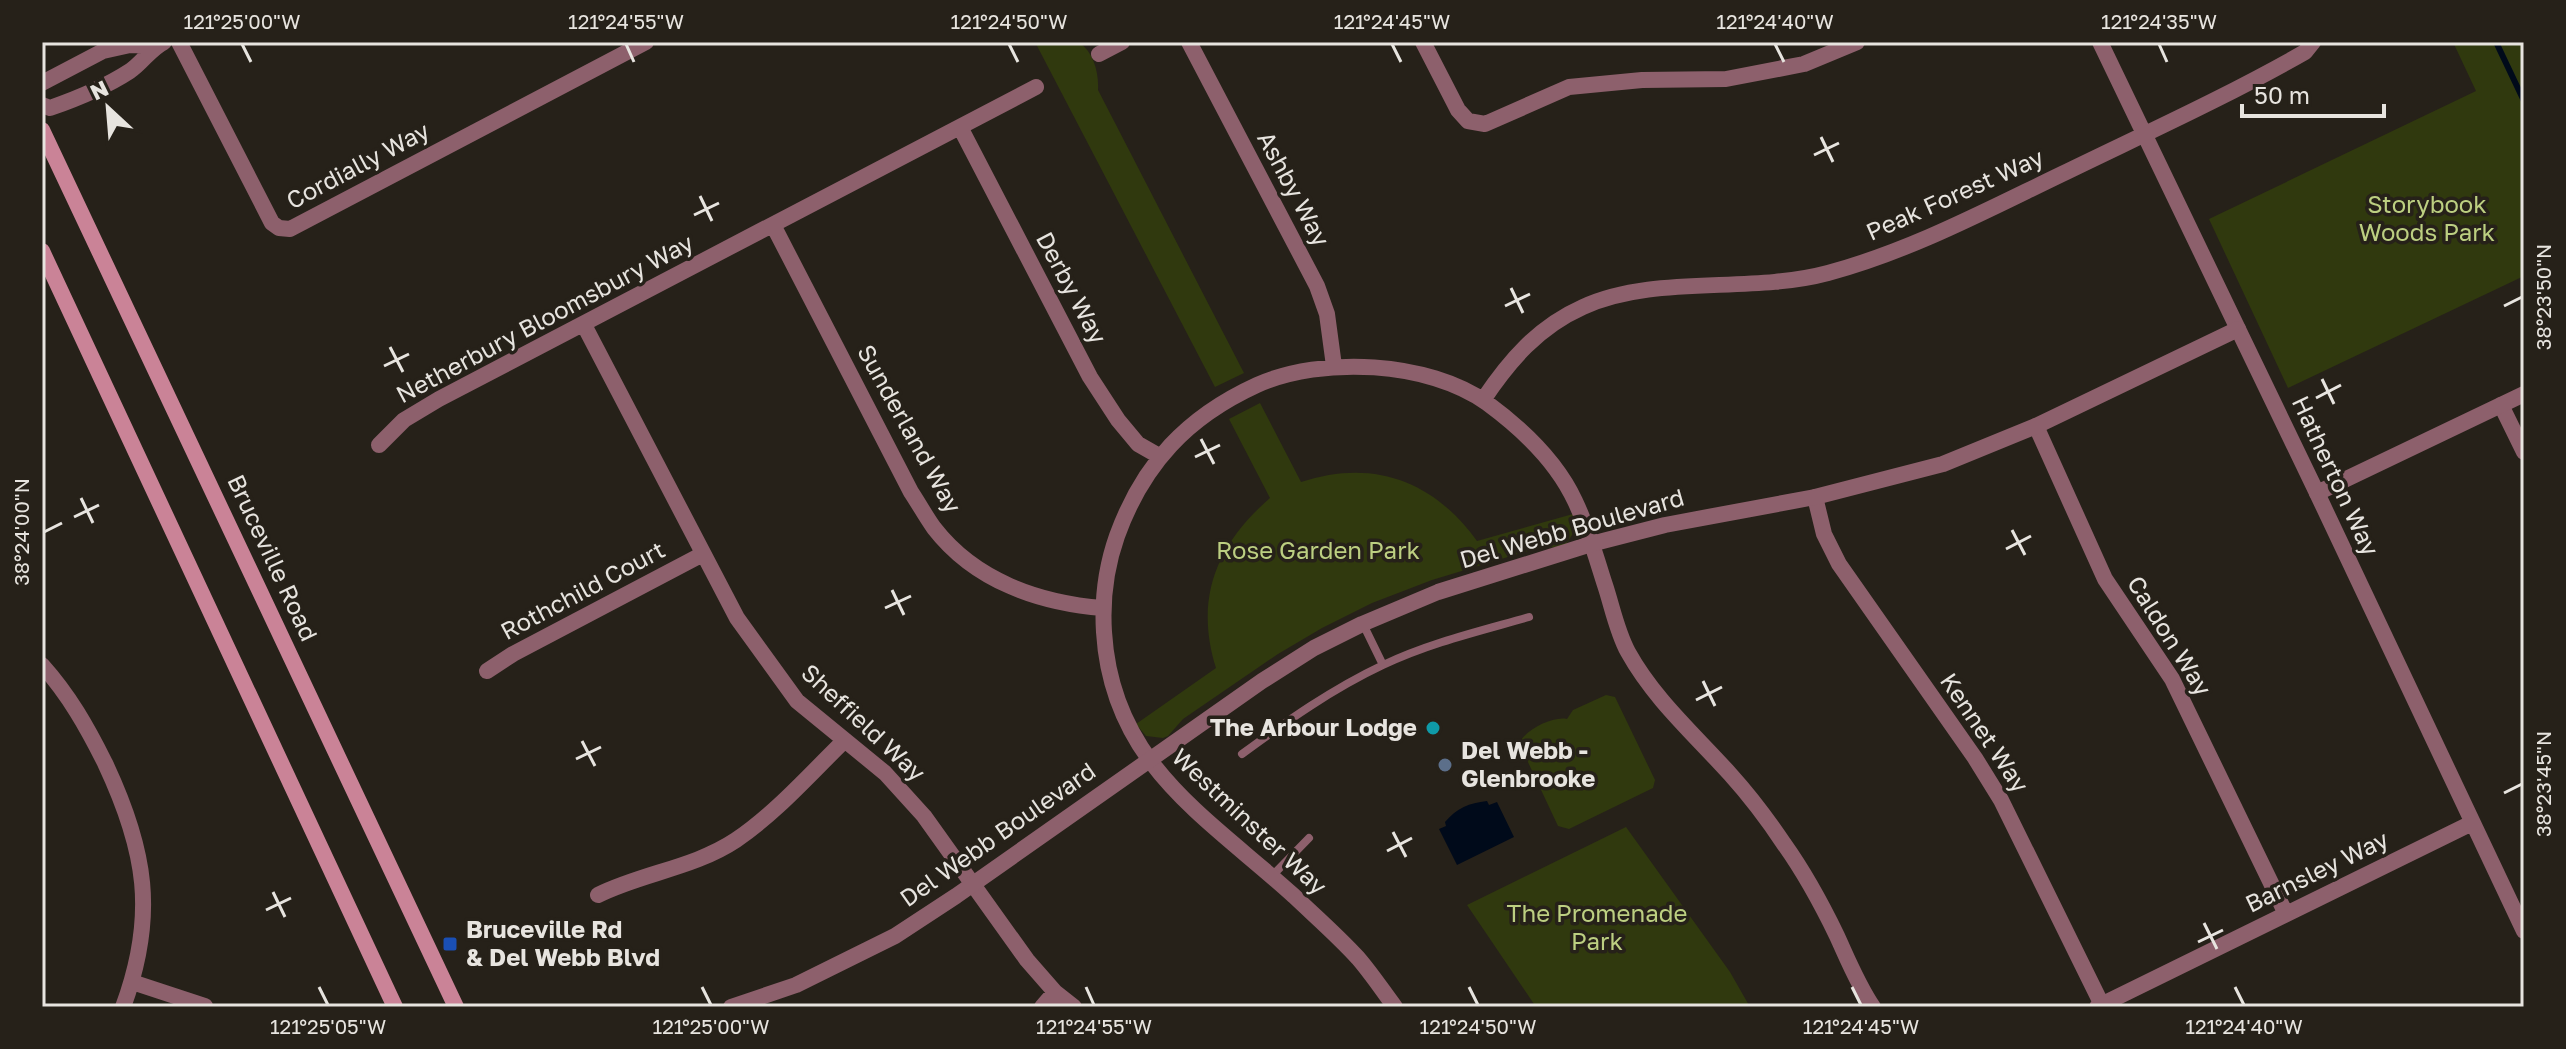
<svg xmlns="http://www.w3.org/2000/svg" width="2566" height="1049" viewBox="0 0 2566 1049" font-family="'Golos Text',sans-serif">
<rect width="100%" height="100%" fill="#262119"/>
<path fill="#30390e" d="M1035 42H1079C1094 53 1099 73 1098 90L1244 373 1215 387Z
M2453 42H2524V276L2288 388 2209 219 2476 91Z
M1260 403 1301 482C1373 458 1434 481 1477 541L1573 514 1576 529 1566 544 1560 547 1538 548 1432 580 1372 603 1322 628 1278 654 1183 719 1168 736 1163 738 1146 736 1136 724 1216 668C1194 598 1217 544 1270 498L1229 419Z
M1606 695 1615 697 1655 780 1653 788 1569 829 1558 826 1519 743C1526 730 1552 716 1567 719L1573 710Z
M1626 827 1730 972 1750 1007H1536L1467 905Z"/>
<path fill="#000a1a" d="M1487 801 1489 805 1497 802 1514 837 1457 865 1439 829 1446 826 1445 822C1457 808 1469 803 1487 801Z"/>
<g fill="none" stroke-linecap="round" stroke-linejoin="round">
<path stroke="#000a1a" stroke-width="6" d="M2496 42 2524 101"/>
<path stroke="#8d606c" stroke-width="8" d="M1363 624 1383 665
M1242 754C1287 721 1332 689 1383 665 1429 643 1480 631 1529 617
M1271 877 1309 838"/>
<path stroke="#8d606c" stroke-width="16" d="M179 42 272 223 279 228 290 229 646 42
M1189 42 1317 286 1327 314 1334 366
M1423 42 1458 110 1468 121 1485 124 1569 87 1642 80 1726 79 1804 64 1857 42
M2100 42 2238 329
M1099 54 1122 42
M42 83 103 51 130 45 155 46
M42 105 50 108C76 99 107 86 130 71 143 62 150 49 164 42
M960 127 1090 377 1118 420 1138 444 1159 456
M773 225 911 492C919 504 926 517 934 528 975 581 1039 603 1103 608
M584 325 737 618 797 701 885 773 924 816 1027 960 1055 992 1074 1007
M1483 400C1509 361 1538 327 1583 307 1654 274 1750 294 1828 273 1910 251 1985 211 2062 174 2144 134 2226 97 2305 52L2313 42
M2501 405 2524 452
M2036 426 2105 579 2172 679 2286 914
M379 445 404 420 439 399 1036 87
M2317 493 2524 931
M1815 497 1824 534 1839 564 1975 758 2001 800 2102 1005
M42 665C69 695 87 727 105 763 146 850 157 915 123 1007
M487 671 513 654 703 554
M598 895C642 873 694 868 736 840 776 813 810 774 845 740
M132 982 205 1006
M1042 1007 1055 992
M1395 1007C1383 991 1371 973 1358 958 1338 936 1315 916 1294 896 1206 816 1112 764 1104 632 1102 600 1106 567 1117 536 1143 464 1187 417 1257 385 1322 356 1428 361 1487 403 1521 428 1557 462 1575 501 1588 528 1596 557 1605 585 1612 606 1617 632 1628 652 1654 699 1694 734 1730 774 1749 795 1768 820 1784 844 1804 872 1822 905 1837 936 1848 960 1858 985 1873 1007
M2097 1007 2472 823"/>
<path stroke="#8d606c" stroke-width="16" d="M731 1007 796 985 895 936 956 896 1262 681 1314 648 1362 624 1438 592 1591 544 1665 525 1815 497 1943 464 2036 426 2238 329 2317 493 2524 394"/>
<path stroke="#ca8397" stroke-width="16" d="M42 130 456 1007
M42 251 395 1007"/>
</g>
<path fill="none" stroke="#e7e4df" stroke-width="3" d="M242 44 251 62M626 44 634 62M1009 44 1018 62M1392 44 1401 62M1775 44 1784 62M2159 44 2167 62M1821 137 1833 162M1814 155 1839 143M700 196 712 221M694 215 719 203M1511 288 1523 313M1505 306 1530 294M2504 306 2522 297M390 347 403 372M384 366 409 354M2322 379 2334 404M2316 398 2341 385M1201 439 1214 464M1195 457 1220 445M81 498 93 523M74 517 99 505M2012 530 2025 555M44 532 62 523M2006 549 2031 536M892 590 904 615M885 608 911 596M1703 681 1715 706M1696 700 1722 687M582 741 595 766M576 759 601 747M2504 793 2522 784M1393 832 1406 857M1387 851 1412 838M273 892 285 917M266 910 291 898M2204 923 2217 949M2198 942 2223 930M319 987 328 1005M702 987 711 1005M1086 987 1094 1005M1469 987 1478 1005M1852 987 1861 1005M2235 987 2244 1005"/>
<circle fill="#0f9aa8" stroke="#262119" stroke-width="3" cx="1433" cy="728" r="8"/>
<circle fill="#5c6f8a" stroke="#262119" stroke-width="3" cx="1445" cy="765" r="8"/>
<rect fill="#1a4fb4" stroke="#262119" stroke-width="3" x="442" y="936" width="16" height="16" rx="4"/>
<g text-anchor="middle" stroke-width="7" stroke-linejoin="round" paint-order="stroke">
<g font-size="24" fill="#e7e4df" stroke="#262119">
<text transform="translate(358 166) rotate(-28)" y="8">Cordially Way</text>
<text transform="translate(1293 189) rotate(62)" y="8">Ashby Way</text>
<text transform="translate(1955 195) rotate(-24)" y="8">Peak Forest Way</text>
<text transform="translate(1071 288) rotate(62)" y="8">Derby Way</text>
<text transform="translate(545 319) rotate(-28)" y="8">Netherbury Bloomsbury Way</text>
<text transform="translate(909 429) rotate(61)" y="8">Sunderland Way</text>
<text transform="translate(2335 476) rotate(65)" y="8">Hatherton Way</text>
<text transform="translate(1572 529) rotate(-16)" y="8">Del Webb Boulevard</text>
<text transform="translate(272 558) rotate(65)" y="8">Bruceville Road</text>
<text transform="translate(583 591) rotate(-28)" y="8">Rothchild Court</text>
<text transform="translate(2169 636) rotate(58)" y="8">Caldon Way</text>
<text transform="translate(863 723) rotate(43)" y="8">Sheffield Way</text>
<text transform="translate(1984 733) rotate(56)" y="8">Kennet Way</text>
<text transform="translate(1249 822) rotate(43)" y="8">Westminster Way</text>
<text transform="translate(998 835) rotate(-35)" y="8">Del Webb Boulevard</text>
<text transform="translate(2317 872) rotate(-26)" y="8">Barnsley Way</text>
</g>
<g font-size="24" fill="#bccf81" stroke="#262119">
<text x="2427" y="213">Storybook<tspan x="2427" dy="28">Woods Park</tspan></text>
<text x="1318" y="559">Rose Garden Park</text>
<text x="1597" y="922">The Promenade<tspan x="1597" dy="28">Park</tspan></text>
</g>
<g font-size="24" font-weight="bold" fill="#e7e4df" stroke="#262119" text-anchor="start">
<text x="1417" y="736" text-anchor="end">The Arbour Lodge</text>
<text x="1461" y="759">Del Webb -<tspan x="1461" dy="28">Glenbrooke</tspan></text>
<text x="466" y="938">Bruceville Rd<tspan x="466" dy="28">&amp; Del Webb Blvd</tspan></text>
</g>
</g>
<rect width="2566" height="1049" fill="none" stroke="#262119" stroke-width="88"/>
<g transform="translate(108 108) rotate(334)" stroke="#262119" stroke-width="6" paint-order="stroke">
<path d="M0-6L14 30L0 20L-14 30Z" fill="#e7e4df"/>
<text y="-12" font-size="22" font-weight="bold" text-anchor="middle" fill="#e7e4df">N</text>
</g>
<path d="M2242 104v12h142v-12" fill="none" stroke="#e7e4df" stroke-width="4"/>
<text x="2254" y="104" font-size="24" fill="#e7e4df" stroke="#262119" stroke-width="6" paint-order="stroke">50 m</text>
<rect x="44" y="44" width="2478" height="961" fill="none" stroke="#e7e4df" stroke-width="3"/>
<g font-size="20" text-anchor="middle" fill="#e7e4df">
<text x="242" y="29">121°25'00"W</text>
<text x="626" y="29">121°24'55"W</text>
<text x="1009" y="29">121°24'50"W</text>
<text x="1392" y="29">121°24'45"W</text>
<text x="1775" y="29">121°24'40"W</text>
<text x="2159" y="29">121°24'35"W</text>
<text transform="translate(2544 297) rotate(-90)" y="7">38°23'50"N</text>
<text transform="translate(22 532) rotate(-90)" y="7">38°24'00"N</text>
<text transform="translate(2544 784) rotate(-90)" y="7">38°23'45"N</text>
<text x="328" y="1034">121°25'05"W</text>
<text x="711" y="1034">121°25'00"W</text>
<text x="1094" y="1034">121°24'55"W</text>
<text x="1478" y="1034">121°24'50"W</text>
<text x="1861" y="1034">121°24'45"W</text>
<text x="2244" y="1034">121°24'40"W</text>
</g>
</svg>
